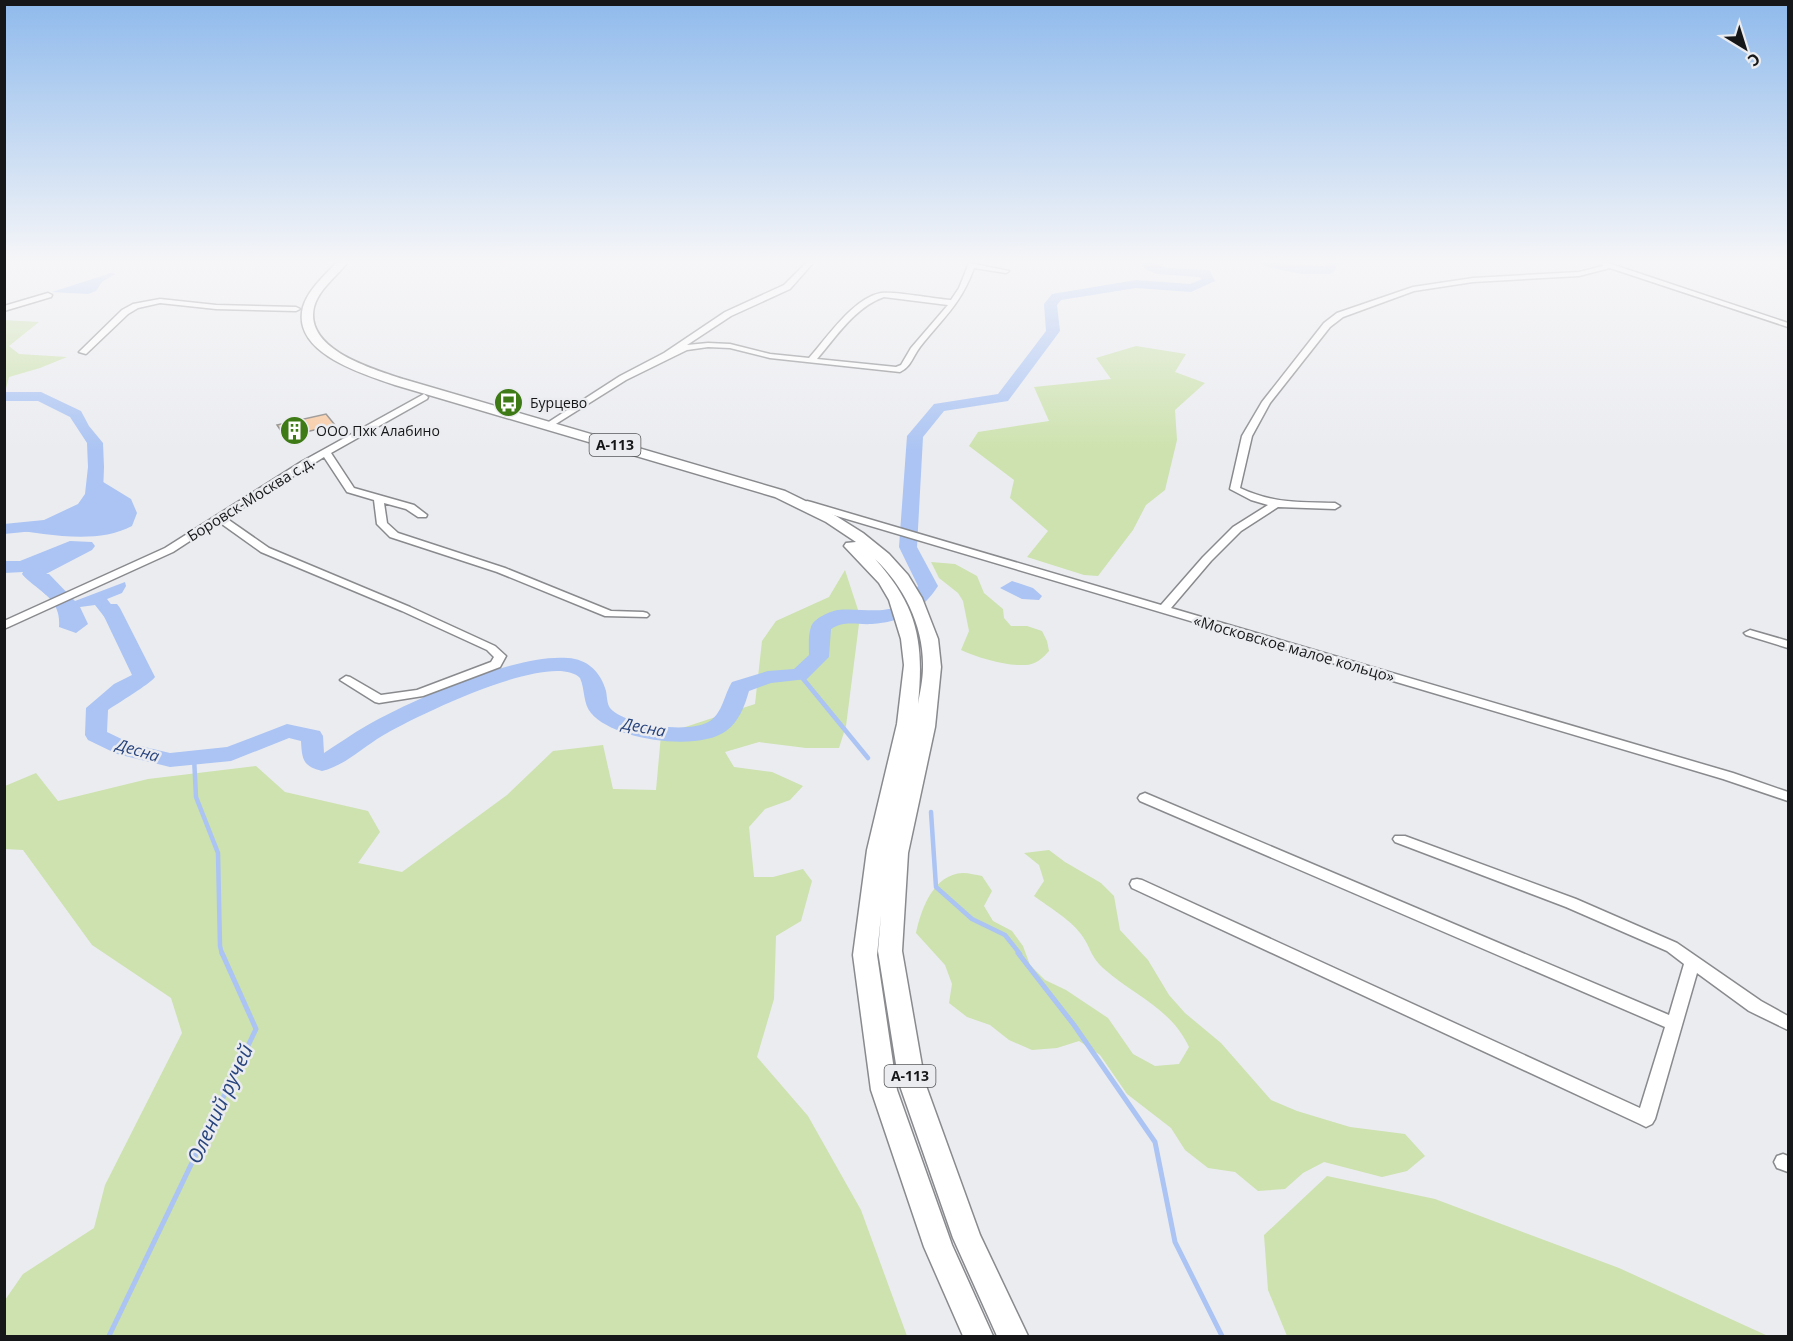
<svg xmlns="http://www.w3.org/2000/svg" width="1793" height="1341" viewBox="0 0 1793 1341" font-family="'Open Sans',sans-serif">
<rect width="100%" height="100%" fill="#ebecf0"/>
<path fill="#cde2ae" d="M4 320 39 322 9 346 19 354 67 357 40 368 9 377 5 392Z
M1136 346 1186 354 1175 372 1205 383 1175 410 1177 440 1165 490 1146 505 1133 530 1098 576 1084 575 1027 557 1048 531 1010 498 1014 480 969 446 978 432 1049 421 1034 387 1111 379 1096 358Z
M931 562 955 564 977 576 984 593 1003 609 1004 618 1011 626H1027L1042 631 1047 641 1049 651C1043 658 1035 665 1025 665 1005 666 979 658 961 650L969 631 963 601 958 593 939 578Z
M845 570 860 616 846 726 839 748H806L759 742 725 752 734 767 772 772 803 786 790 800 765 809 749 827 754 877H773L803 869 812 881 801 921 776 936 774 999 757 1057 808 1116 861 1210 907 1336H5V1300L23 1274 94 1228 105 1185 182 1033 171 998 92 945 23 850 5 849V786L36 773 58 801 148 779 256 766 285 792 368 811 380 832 358 863 402 872 507 795 553 751 603 745 613 789 656 790 661 735 755 704 762 641 776 621 829 597Z
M1049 850 1065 862 1101 883 1114 896 1120 930 1148 960 1169 995 1185 1013 1221 1043 1271 1100 1297 1111 1350 1127 1405 1134 1425 1156 1407 1171 1382 1177 1324 1162 1303 1173 1285 1189 1258 1191 1235 1172 1208 1168 1185 1150 1171 1128 1127 1094 1100 1055 1079 1041 1057 1048 1032 1050 1009 1040 990 1025 967 1017 949 1003 952 984 945 965 916 933C921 910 933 874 963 873 969 873 976 875 982 876L992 891 984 906 993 921 1012 931 1023 946 1030 965 1045 980 1066 990 1108 1018 1133 1054 1155 1066 1179 1064 1189 1047C1170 1007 1134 996 1103 968 1091 957 1091 949 1083 937 1073 921 1050 908 1034 896L1044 881 1039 865 1024 853Z
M1327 1176 1435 1199 1619 1268 1768 1336H1287L1268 1290 1264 1235Z"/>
<path fill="#abc4f3" d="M111 273 115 274 102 282 96 291 88 294 52 292Z
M95 477 131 499 137 513 132 526C96 545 47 534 8 529 34 527 80 523 93 495 95 490 95 482 95 477Z
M31 574H49L75 601 125 582 126 586 122 593 107 599 128 627 124 633H117L95 605 80 607 88 624 76 633 59 627C61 602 46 597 31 580Z
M1012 581 1033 588 1042 596 1039 600 1022 599 1000 588Z"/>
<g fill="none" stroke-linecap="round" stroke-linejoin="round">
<path stroke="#abc4f3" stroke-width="4.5" d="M800 675 868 758
M194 757 196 797 218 853 220 946 222 954
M931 812 936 887 972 919 1005 935 1020 954"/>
<path stroke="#abc4f3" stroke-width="5" d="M1018 953 1074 1025 1155 1142 1175 1242 1222 1336
M109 1336 256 1029 222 953"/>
<path fill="#abc4f3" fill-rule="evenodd" d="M1140 263H1153L1166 268 1206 270 1210 271 1215 281 1191 292 1136 288 1061 300 1057 305 1060 331 1008 401 944 411 923 437 917 547 938 586C922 611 901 622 872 624 856 625 845 620 831 629L829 657 807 679 771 683 749 691C745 705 739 722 726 731 698 752 613 740 591 713 583 704 585 689 580 678 552 649 412 718 382 736 362 748 344 766 322 771 303 766 302 760 301 741L289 738 231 761 170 767 117 754 88 740 85 735 86 708 114 684 132 675 100 608 103 604H117L120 608 155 677C150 684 118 703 108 710L107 732 132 744 170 753 227 747 287 724 320 731 323 736 324 753C338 744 352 734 366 726 411 700 517 653 568 658 587 659 601 672 606 691 607 696 607 704 610 708 625 726 692 734 710 721 723 712 724 695 732 682L768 671 794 669 809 655C809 647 808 635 811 627 813 619 830 611 838 610 869 607 897 621 918 586L899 547 907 436 934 404 998 394 1046 331 1044 304 1052 294 1136 280 1190 284 1202 279 1199 277 1158 274 1147 270Z
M1261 263C1282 262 1303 266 1325 266L1327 263H1339L1333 273 1329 274H1302L1263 266Z
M4 392H41L81 411 89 426 103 443 104 467 103 494 90 512 54 529 4 534V524L44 520 78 504 85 494 88 467 87 443 70 417 38 401H4Z
M70 541 92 542 95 546 92 550 46 574 63 591 60 595H46C40 589 25 579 22 574L23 572 4 573V561H20Z"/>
</g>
<path fill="#f8cba5" stroke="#8d8a88" stroke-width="1.5" d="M326 414 335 425 285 437 277 425Z"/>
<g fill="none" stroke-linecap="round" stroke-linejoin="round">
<defs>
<path id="minor" d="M806 263H813L790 289 731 316 687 345 708 343 730 344 770 354 809 358C827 338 853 298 881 293 895 291 935 299 951 300L959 288 969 263 1009 271 1006 273 974 268C961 304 943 318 920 347 913 356 911 367 900 372L770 358 730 348 708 347 687 350 626 380 551 427H545L544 425 620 376 664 353 725 312 784 285ZM884 297 948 305 911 348 901 365 896 367 817 359C836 337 855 307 884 297Z
M1602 263H1608L1788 323V327L1610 268 1579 276 1473 282 1414 291 1343 317 1330 327 1270 403 1252 436 1240 488C1275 504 1298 502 1335 503L1340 506 1335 509 1278 507 1241 531 1211 561 1171 608 1733 773 1788 792V801L1723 779 803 506 802 504 807 501 811 502 1161 605 1203 557 1233 527 1268 505 1251 500 1230 489 1242 436 1262 402 1324 323 1337 313 1413 287 1473 278 1579 272 1603 266Z
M48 293 52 295 51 297 4 311V306Z
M160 299 216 305 296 307 300 309 296 311 216 309 160 303 138 308 128 314 86 354 79 352 122 310 133 304Z
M424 394 428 397 427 399 331 453 354 488 414 505 427 515 426 517H418L406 509 384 503 387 523 398 533 505 568 611 611 643 612 647 613 649 615 647 617 605 616 497 572 390 537 377 524 374 500 347 492 324 457 226 518 269 548 410 607 495 646 506 656 500 667 423 696 379 703 375 702 340 680 346 676 350 677 381 695 417 690 491 662 494 657 487 650 402 611 261 552 219 522 173 552 4 629V621L165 548 301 462Z
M1750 630 1788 641V648L1746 635 1744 633Z
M1145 793 1669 1015 1684 964 1667 951 1566 907 1395 842 1393 839 1395 836H1405L1576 899 1677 943 1761 1001 1788 1016V1030L1749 1011 1697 973 1655 1119 1652 1124 1646 1127 1640 1124 1132 888 1130 884 1132 880 1137 879 1142 880 1640 1108 1665 1027 1140 801 1138 798 1140 795Z
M1783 1154 1788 1156V1172L1777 1168 1774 1162 1777 1156Z"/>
<path id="highway" d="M336 263H347C336 277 319 289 314 307 304 350 374 369 403 379L785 491 836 516 863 533 889 554 908 575 922 598 938 639 941 667 935 727 908 853 902 951 925 1083 980 1235 1028 1336H997L953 1238 899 1083 878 951 881 915 877 955 897 1090 952 1245 993 1336H963L924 1247 871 1090 853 955 867 850 897 724 904 665 901 639 889 600 879 583 844 546 846 543 856 542 826 522 775 497 395 385C363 374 291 353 303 307 308 290 324 276 336 263ZM875 559C904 586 924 627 923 667 923 680 920 692 918 704 924 642 918 607 875 559Z"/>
</defs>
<use href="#minor" stroke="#898a8d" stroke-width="3"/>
<use href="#highway" stroke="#898a8d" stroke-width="3"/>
<use href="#minor" fill="#fff" fill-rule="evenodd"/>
<use href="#highway" fill="#fff" fill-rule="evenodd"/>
</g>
<linearGradient id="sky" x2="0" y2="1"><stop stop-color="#8fbaec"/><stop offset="0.58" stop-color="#f6f6f8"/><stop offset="1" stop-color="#f6f6f8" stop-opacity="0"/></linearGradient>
<rect width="1793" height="451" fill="url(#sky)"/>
<defs>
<symbol id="bus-disc" viewBox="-11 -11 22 22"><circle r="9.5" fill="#3e7b17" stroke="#ebecf0"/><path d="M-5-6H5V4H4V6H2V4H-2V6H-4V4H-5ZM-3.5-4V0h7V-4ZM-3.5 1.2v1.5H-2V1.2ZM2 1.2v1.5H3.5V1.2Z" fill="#fff"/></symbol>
<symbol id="building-disc" viewBox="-11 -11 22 22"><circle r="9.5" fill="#3e7b17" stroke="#ebecf0"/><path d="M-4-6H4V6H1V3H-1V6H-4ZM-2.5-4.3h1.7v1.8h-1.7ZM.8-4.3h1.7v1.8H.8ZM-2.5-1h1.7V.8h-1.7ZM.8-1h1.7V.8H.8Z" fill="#fff"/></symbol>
</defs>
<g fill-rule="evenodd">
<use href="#bus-disc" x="492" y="386" width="33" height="33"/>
<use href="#building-disc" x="278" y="414" width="33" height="33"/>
</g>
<g text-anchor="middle" stroke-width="5" stroke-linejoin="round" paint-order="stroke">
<g font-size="14" fill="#161718" stroke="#ebecf0" text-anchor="start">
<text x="530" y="408">Бурцево</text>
<text x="316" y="436">ООО Пхк Алабино</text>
</g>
<g fill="#ebecf0" stroke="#565759" stroke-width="1.5">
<rect x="589.5" y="434" width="51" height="22" rx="4.5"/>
<rect x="884.5" y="1065" width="51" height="22" rx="4.5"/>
</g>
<g font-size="14" font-weight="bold" fill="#161718">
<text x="615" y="450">А-113</text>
<text x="910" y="1081">А-113</text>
</g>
<g font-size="15" fill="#161718" stroke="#ebecf0">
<text transform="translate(251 499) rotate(-32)" y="5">Боровск-Москва с.д.</text>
<text transform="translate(1294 649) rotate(16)" y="5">«Московское малое кольцо»</text>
</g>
<g font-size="16" font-style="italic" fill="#28447d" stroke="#ebecf0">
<text transform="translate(644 727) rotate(11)" y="6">Десна</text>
<text transform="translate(138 750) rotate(17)" y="6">Десна</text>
</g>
<g font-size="20" font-style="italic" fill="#28447d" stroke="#ebecf0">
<text transform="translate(220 1104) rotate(-65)" y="7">Олений ручей</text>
</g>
</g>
<rect width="1793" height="1341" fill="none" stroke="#161718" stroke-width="12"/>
<g transform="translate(1745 48) rotate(142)" stroke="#ebecf0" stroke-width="4.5" paint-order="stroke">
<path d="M0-4.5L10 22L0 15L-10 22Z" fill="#161718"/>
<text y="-9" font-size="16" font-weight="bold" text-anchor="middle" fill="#161718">С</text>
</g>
</svg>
